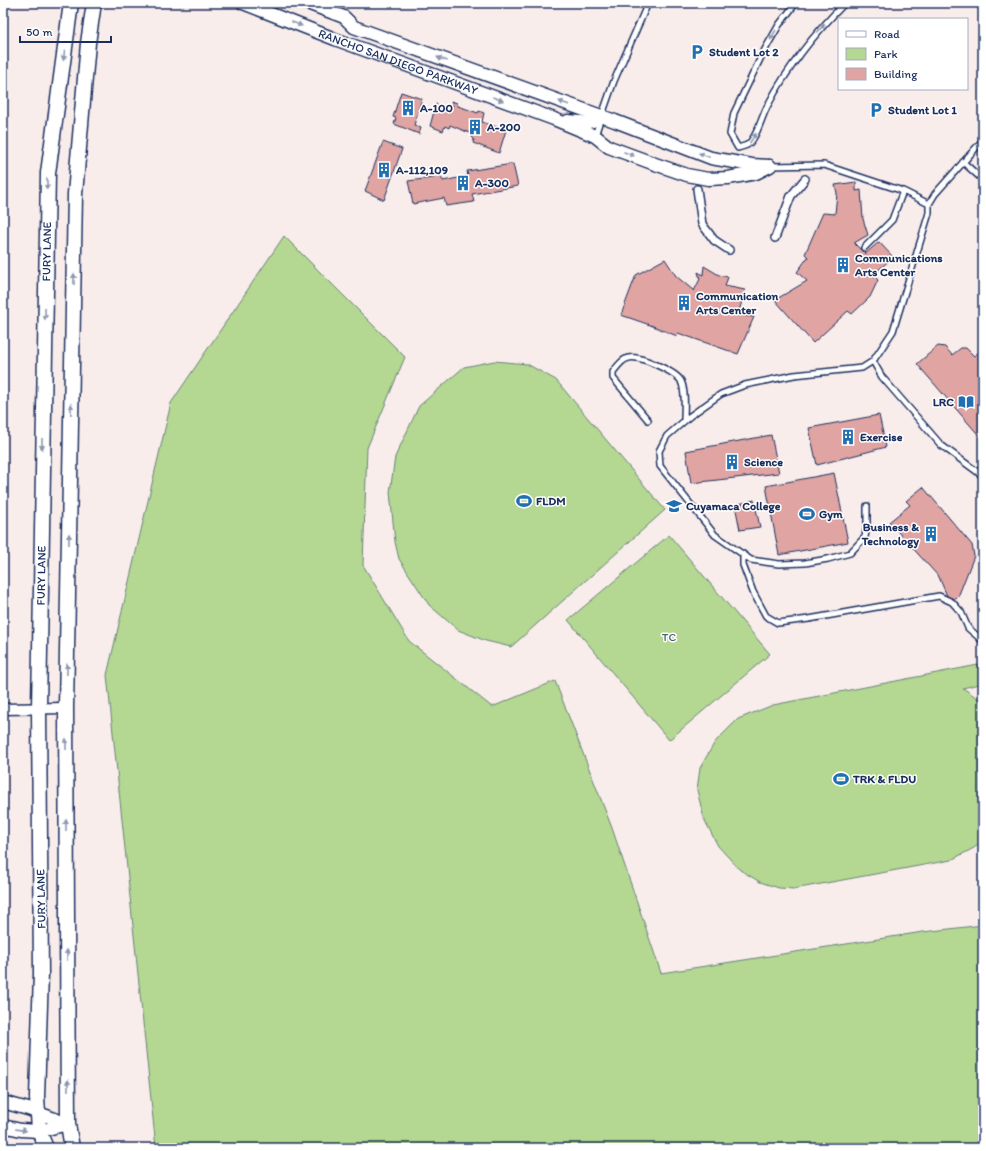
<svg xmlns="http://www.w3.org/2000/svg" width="986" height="1151" viewBox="0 0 986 1151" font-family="Itim,sans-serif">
<rect width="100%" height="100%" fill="#f9edec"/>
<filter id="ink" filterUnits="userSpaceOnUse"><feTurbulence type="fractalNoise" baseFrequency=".025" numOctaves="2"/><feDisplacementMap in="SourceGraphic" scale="8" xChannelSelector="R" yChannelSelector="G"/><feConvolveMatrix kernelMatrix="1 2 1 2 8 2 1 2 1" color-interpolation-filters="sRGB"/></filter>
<g filter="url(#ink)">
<path fill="#b4d791" stroke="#688378" d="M284 236 405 357 367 448 363 565 409 641 492 707 555 681 612 828 661 973 923 932 983 925V1148H156L107 675 171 403Z
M494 361 527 364 556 380 665 510 511 647 486 641 458 630 429 605 399 559 395 542 390 492 395 457 419 406 464 367Z
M669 535 770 654 669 740 568 620Z
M983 664V683L963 688 983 702V840L974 848 951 860 794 889 779 888 760 882 740 870 718 846 704 819 697 790 700 768 715 742 738 719 773 705Z"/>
<path fill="#e0a5a2" stroke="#1b2f5e" d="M401 92 422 99 414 125 421 128 419 134 394 124 396 118 393 117Z
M451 101 457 103 458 106 478 113 479 111 484 113 482 122 506 130 499 153 473 143 474 139 472 137V134L450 125 449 128 445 126 443 131 430 126 436 104 450 110 453 105Z
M383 142 402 149 384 200 365 191Z
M513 164 518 186 472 194 474 202 446 206 444 198 413 204 408 181 441 177 443 181 468 176 467 171Z
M856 182V191L861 190 863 219 868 235 854 243 865 254 879 242 893 257 873 275 878 280 870 297 852 314 848 311 813 343 775 300 807 281 797 272 808 257 805 254 823 213 835 214 837 193 835 185Z
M665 259 676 276 694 291 700 279 698 272 703 275 704 266 719 275 728 277 725 286 745 290 738 315 754 317 738 354 678 333 677 336 653 326 621 315 636 275Z
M938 346 945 347 952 355 961 348H966L974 356 983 349V440L917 364Z
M879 415 886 447 817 465 809 428Z
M771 435 779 473 691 483 686 451Z
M834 473 848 542 779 555 766 486Z
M923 487 972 545 974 556 958 597 952 599 947 596 939 577 889 522 910 505 906 501Z
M754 500 760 527 740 530 735 505Z"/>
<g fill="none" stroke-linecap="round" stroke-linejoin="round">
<defs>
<path id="service" d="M796 3 779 25 763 53 734 113 730 134 738 148C741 147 745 146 747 145 757 139 762 115 768 105 788 67 815 33 845 3
M595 135 614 81 648 3
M963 162 983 180
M770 166 824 165 903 191 929 204 935 194 983 140
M864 248 892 220 903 191
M873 361 882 377 941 445 983 476
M648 420 613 378V372C617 367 622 359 629 358 639 355 676 372 681 381 686 392 684 409 684 421
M867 506V525L865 537 850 553 828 559 805 563 779 564 751 560 715 535 660 466 659 451 667 436 690 416 721 394 745 385 794 375 862 368 873 361 893 331 929 213V204
M743 554V565L753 592 766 616 778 623 809 619 939 596 952 602 961 612 968 628 983 641"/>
<path id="pedestrian" d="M697 189 702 224 714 240 729 250
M775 238 791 196 805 179"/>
<path id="minor" d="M3 709 66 708"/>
<g id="tertiary">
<path id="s1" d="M243 3 335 39 554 119 595 136 609 147 655 164 687 175 708 179 728 178 756 173 770 166"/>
<path d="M307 3 344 17 354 27 615 121 711 158 752 165 769 166"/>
<path d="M568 121C581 122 591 125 601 116"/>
<path d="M3 1102 28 1109 68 1124"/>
<path d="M3 1126 21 1130 39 1131 68 1124"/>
</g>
<g id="secondary">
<path id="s2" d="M46 1148 39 1131 37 1097 41 974 39 709 48 173 71 3"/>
<path d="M72 1148 68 1124 66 708 75 194 88 43 94 3"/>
</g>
</defs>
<use href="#service" stroke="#1b2f5e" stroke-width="8"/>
<use href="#pedestrian" stroke="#1b2f5e" stroke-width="10"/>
<use href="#minor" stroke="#1b2f5e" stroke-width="13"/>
<use href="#tertiary" stroke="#1b2f5e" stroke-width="15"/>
<use href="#secondary" stroke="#1b2f5e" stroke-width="17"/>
<use href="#service" stroke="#fff" stroke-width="5"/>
<use href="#pedestrian" stroke="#fff" stroke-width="7"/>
<use href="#minor" stroke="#fff" stroke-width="10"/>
<use href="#tertiary" stroke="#fff" stroke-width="12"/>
<use href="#secondary" stroke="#fff" stroke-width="14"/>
</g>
<defs><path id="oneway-solid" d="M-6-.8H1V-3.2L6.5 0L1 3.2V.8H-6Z"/></defs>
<g fill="#8d97ae">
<use href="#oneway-solid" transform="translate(297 24) rotate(21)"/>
<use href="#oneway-solid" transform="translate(821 28) rotate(-49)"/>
<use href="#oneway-solid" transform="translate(773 35) rotate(120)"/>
<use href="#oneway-solid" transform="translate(64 55) rotate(98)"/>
<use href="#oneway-solid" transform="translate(442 59) rotate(-160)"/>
<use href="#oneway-solid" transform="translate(498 99) rotate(20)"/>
<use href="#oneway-solid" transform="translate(564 103) rotate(-160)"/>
<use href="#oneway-solid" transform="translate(753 138) rotate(-56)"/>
<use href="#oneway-solid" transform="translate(629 154) rotate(21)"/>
<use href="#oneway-solid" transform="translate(704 155) rotate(-159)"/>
<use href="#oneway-solid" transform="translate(47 184) rotate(91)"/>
<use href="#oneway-solid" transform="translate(74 279) rotate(-89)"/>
<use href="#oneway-solid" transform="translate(45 314) rotate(91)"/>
<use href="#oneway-solid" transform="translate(71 409) rotate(-89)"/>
<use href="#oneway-solid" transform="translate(42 444) rotate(91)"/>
<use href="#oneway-solid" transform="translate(69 539) rotate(-89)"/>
<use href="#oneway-solid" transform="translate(67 669) rotate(-89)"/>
<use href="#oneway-solid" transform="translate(66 744) rotate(-90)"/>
<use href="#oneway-solid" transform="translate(66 825) rotate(-90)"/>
<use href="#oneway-solid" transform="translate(67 955) rotate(-90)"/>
<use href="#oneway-solid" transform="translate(68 1085) rotate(-90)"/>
<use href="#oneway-solid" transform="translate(21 1130) rotate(9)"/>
</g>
</g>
<defs>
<symbol id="parking-bare" viewBox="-9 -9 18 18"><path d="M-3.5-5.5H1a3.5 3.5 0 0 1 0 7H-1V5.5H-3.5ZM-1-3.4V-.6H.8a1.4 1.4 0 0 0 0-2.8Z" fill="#1f6fb2" stroke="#fff" stroke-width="2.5" paint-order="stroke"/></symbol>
<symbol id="building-bare" viewBox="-9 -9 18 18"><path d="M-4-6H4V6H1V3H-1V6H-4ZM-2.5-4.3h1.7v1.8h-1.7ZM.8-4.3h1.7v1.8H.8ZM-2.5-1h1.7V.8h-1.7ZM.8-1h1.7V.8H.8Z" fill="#1f6fb2" stroke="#fff" stroke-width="2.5" paint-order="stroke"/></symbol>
<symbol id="library-bare" viewBox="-9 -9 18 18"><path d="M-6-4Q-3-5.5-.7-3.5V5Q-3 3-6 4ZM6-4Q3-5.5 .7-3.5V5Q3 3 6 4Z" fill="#1f6fb2" stroke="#fff" stroke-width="2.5" paint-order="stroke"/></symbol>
<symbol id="stadium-bare" viewBox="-9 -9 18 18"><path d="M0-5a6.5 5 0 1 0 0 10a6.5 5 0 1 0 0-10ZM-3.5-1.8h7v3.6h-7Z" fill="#1f6fb2" stroke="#fff" stroke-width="2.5" paint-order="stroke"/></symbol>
<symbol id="university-bare" viewBox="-9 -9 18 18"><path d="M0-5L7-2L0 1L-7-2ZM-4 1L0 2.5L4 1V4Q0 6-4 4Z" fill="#1f6fb2" stroke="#fff" stroke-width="2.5" paint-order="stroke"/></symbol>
</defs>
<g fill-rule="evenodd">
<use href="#parking-bare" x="686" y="41" width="22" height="22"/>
<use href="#building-bare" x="397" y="97" width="22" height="22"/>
<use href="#parking-bare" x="865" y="99" width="22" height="22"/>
<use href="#building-bare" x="464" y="116" width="22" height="22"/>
<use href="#building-bare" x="373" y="159" width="22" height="22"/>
<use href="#building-bare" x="452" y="172" width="22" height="22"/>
<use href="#building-bare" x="832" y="254" width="22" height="22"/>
<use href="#building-bare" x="673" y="292" width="22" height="22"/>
<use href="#library-bare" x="955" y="391" width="22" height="22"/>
<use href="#building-bare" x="837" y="426" width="22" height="22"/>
<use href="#building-bare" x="721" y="451" width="22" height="22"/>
<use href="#stadium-bare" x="513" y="490" width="22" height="22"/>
<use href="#university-bare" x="663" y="495" width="22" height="22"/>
<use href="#stadium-bare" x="796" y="503" width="22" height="22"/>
<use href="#building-bare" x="920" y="523" width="22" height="22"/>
<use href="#stadium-bare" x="830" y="768" width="22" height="22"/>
</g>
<g text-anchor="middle" stroke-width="3" stroke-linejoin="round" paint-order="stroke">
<g font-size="12" font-weight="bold" fill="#1b2f5e" stroke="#fff" text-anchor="start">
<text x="709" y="56">Student Lot 2</text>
<text x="420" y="112">A-100</text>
<text x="888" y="114">Student Lot 1</text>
<text x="487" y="131">A-200</text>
<text x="396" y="174">A-112,109</text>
<text x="475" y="187">A-300</text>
<text x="855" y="262">Communications<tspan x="855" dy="14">Arts Center</tspan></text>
<text x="696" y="300">Communication<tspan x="696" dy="14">Arts Center</tspan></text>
<text x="954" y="406" text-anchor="end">LRC</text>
<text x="860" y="441">Exercise</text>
<text x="744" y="466">Science</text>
<text x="536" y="505">FLDM</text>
<text x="686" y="510">Cuyamaca College</text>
<text x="819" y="518">Gym</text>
<text x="919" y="531" text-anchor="end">Business &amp;<tspan x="919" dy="14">Technology</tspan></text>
<text x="853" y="783">TRK &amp; FLDU</text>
</g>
<g font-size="12" fill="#1b2f5e" stroke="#fff">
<text dy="4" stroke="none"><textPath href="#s1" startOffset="166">RANCHO SAN DIEGO PARKWAY</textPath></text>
<text dy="4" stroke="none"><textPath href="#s2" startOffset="898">FURY LANE</textPath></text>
<text dy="4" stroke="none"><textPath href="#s2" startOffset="574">FURY LANE</textPath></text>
<text transform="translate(41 899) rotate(-91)" y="4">FURY LANE</text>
</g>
<g font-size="12" fill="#49616d" stroke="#fff">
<text x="669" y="641">TC</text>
</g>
</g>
<rect width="986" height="1151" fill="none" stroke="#fff" stroke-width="16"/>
<rect x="8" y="8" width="970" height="1135" fill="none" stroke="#1b2f5e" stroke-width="1.5" filter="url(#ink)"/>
<rect x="838" y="18" width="130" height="72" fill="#ffffff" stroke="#a4acbf"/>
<rect x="846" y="31" width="20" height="6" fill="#ffffff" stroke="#a4acbf"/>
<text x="874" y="38" font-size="12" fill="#1b2f5e">Road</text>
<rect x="846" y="48" width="20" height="12" fill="#b4d791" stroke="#a4acbf"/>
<text x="874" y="58" font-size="12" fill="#1b2f5e">Park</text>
<rect x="846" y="68" width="20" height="12" fill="#e0a5a2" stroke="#a4acbf"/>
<text x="874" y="78" font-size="12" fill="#1b2f5e">Building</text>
<path d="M20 36v6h91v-6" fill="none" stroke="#1b2f5e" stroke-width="2"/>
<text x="26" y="36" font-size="12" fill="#1b2f5e" stroke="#ffffff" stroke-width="3" paint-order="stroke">50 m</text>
</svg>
